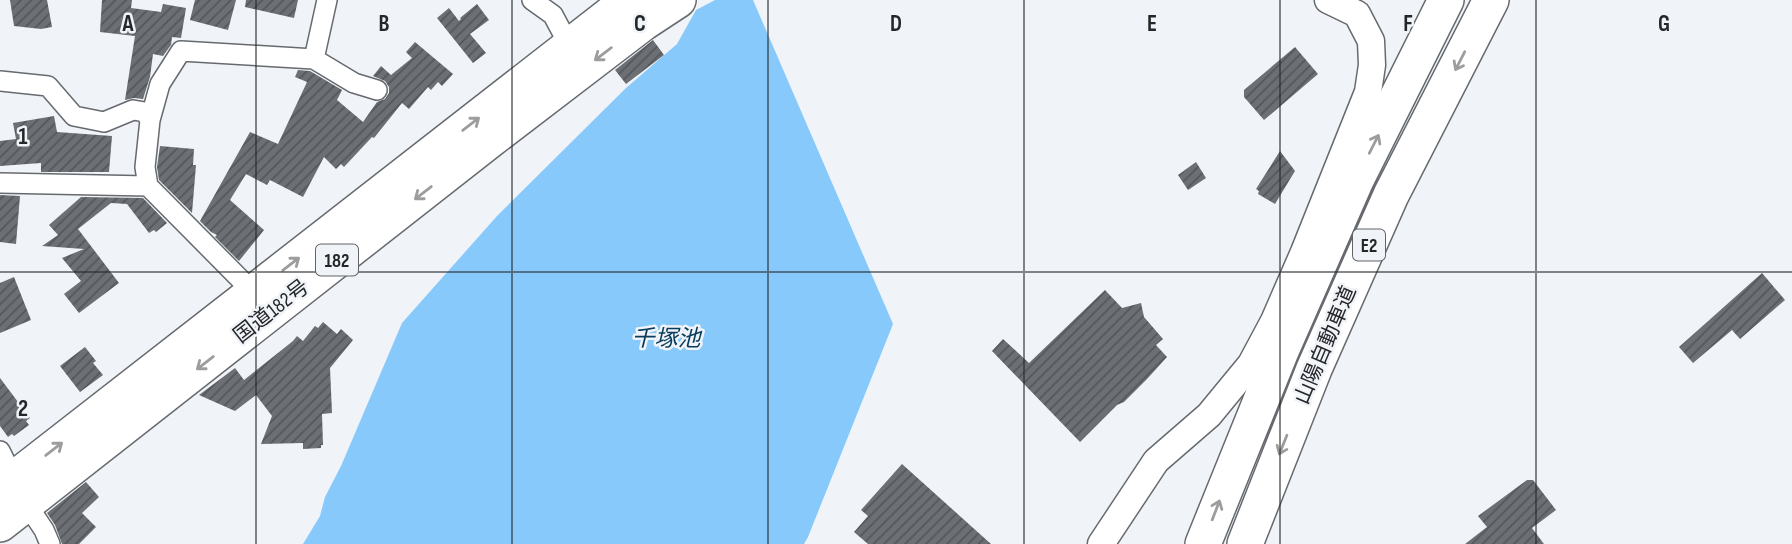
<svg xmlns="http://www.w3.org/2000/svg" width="1792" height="544" viewBox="0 0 1792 544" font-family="'Sofia Sans Condensed','Noto Sans JP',sans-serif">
<defs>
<pattern id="building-hatch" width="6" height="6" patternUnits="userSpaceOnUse" patternTransform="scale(1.75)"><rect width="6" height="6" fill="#6c6f74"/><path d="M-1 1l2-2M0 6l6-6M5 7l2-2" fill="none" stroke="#54565a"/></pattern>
</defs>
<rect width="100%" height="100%" fill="#f0f3f8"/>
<path fill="#88c9fb" d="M715 0H753L893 324 808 537 804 544H303L320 516 325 497 341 466 402 323 497 216 626 88 677 44 696 10Z"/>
<path fill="url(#building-hatch)" d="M10 0H47L52 27 41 29 14 26Z
M102 0H132L131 8 161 12 163 4 186 8 181 38 172 37 171 45 163 56 153 54 150 77 143 99 134 98 125 100 135 36 100 32Z
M195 0H236L228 30 190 20Z
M246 0H298L294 18 245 7Z
M477 4 489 20 470 34 486 53 473 63 437 18 449 8 459 21 461 19 460 18Z
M653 40 664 55 626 84 615 70Z
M415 42 453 74 442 86 438 82 431 90 428 87 409 109 402 103 374 138 372 137 344 167 341 164 336 169 324 157 303 197 270 180 267 185 246 174 230 200 264 230 239 261 215 237 217 235 211 232 200 221 250 132 278 144 307 82 295 77 298 70 310 71 342 90 337 100 363 122 377 102 385 99 389 93V87L385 81 373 76 381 66 391 75 412 58 406 52Z
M1295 47 1318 74 1264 120 1244 97V90Z
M54 116 57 132 112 136 109 172H41V163L0 166V141L16 139 13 123Z
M160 146 194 149 193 165H196L192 213 159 180 157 167Z
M1280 151 1295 171 1275 204 1258 194 1259 191 1256 189Z
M1196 162 1206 178 1188 190 1178 175Z
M0 195 20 196 16 244 0 242Z
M81 197 143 198 167 223 156 232 154 230 149 233 127 204 111 203 78 229 119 283 79 313 64 294 81 281 62 258 84 249 42 246 58 235 49 225Z
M1762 273 1785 300 1740 339 1732 330 1693 363 1679 347Z
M14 277 31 320 0 333V283Z
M1105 290 1122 308 1141 303 1144 317 1163 339 1156 345 1167 357 1147 379 1124 402 1117 405 1080 442 992 351 1003 339 1029 363Z
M323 322 337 334 341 329 353 340 330 368 332 413 322 414 323 445H321V448L303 449V443L261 444 272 416 256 395 235 411 199 395 235 368 244 380 293 341 297 336 303 341 315 326 318 328Z
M85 347 96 361 93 363 103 375 80 392 60 366Z
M0 378 30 418 26 421 29 425 14 436 12 434 8 437 0 426Z
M902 464 991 544H868L854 532 868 516 861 510Z
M1527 480H1533L1556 510 1532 528 1544 544H1465L1487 527 1478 516Z
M86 482 99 497 82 513 96 527 79 544H62L55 525 47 513Z"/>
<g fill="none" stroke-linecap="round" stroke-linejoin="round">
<defs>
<path id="street" d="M532 0 553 15 570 47
M314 59 327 0
M0 81 48 86 74 116 104 122 133 110 145 112 150 120 145 167 148 186 254 293
M150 120 160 84 181 51 314 59 354 83 377 90
M0 183 148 186
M0 451 26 503 44 530 50 544"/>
<path id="secondary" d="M1101 544 1156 461 1209 415 1251 364 1274 321 1304 252 1368 92 1372 65 1371 41 1357 14 1328 0"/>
<path id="highway" d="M0 490 629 0
M0 524 490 140 643 23 678 0
M1203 544 1281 351 1356 180 1446 0
M1245 544 1314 369 1391 195 1491 0"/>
</defs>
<use href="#street" stroke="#666a6e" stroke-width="22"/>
<use href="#secondary" stroke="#666a6e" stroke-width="29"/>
<use href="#highway" stroke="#666a6e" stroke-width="38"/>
<use href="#street" stroke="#fff" stroke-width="19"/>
<use href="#secondary" stroke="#fff" stroke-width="26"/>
<use href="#highway" stroke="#fff" stroke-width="35"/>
</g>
<defs><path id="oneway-shaft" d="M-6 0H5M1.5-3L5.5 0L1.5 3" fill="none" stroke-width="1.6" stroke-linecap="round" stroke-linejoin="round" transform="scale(1.75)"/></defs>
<g stroke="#9d9d9e">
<use href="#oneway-shaft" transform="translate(603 54) rotate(143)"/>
<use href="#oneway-shaft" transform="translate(1460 61) rotate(117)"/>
<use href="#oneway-shaft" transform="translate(471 124) rotate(-38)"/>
<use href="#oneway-shaft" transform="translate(1374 144) rotate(-63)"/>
<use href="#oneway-shaft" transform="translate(423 193) rotate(142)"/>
<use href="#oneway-shaft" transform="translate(291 264) rotate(-38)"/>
<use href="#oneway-shaft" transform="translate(205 363) rotate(142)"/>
<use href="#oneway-shaft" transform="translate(1283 445) rotate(112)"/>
<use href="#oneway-shaft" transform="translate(54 449) rotate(-38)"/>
<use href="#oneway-shaft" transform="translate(1216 510) rotate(-69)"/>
</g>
<path fill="none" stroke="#252628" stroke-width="2" stroke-opacity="0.55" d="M256 0V544M512 0V544M768 0V544M1024 0V544M1280 0V544M1536 0V544M0 272H1792"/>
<g text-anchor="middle" stroke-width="5" stroke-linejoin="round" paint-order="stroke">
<g fill="#f0f3f8" stroke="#626466" stroke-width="2">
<rect x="1353" y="229.5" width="32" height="31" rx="5"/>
<rect x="316" y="244.5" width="42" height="31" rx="5"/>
</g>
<g font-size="19" font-weight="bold" fill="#252628">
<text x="1369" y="252">E2</text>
<text x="337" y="267">182</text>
</g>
<g font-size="21" fill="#252628" stroke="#f0f3f8">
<text transform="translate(271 311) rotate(-38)" y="7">国道182号</text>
<text transform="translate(1325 345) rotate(-67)" y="7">山陽自動車道</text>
</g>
<g font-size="23" font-style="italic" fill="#073c5c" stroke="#f0f3f8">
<text x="666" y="346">千塚池</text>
</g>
</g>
<g font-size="23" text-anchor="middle" font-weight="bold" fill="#252628" stroke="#f0f3f8" stroke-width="5" stroke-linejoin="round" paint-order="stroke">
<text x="128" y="31">A</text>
<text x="384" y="31">B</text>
<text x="640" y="31">C</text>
<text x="896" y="31">D</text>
<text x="1152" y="31">E</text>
<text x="1408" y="31">F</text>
<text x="1664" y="31">G</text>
<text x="23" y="144">1</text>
<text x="23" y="416">2</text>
</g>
</svg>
